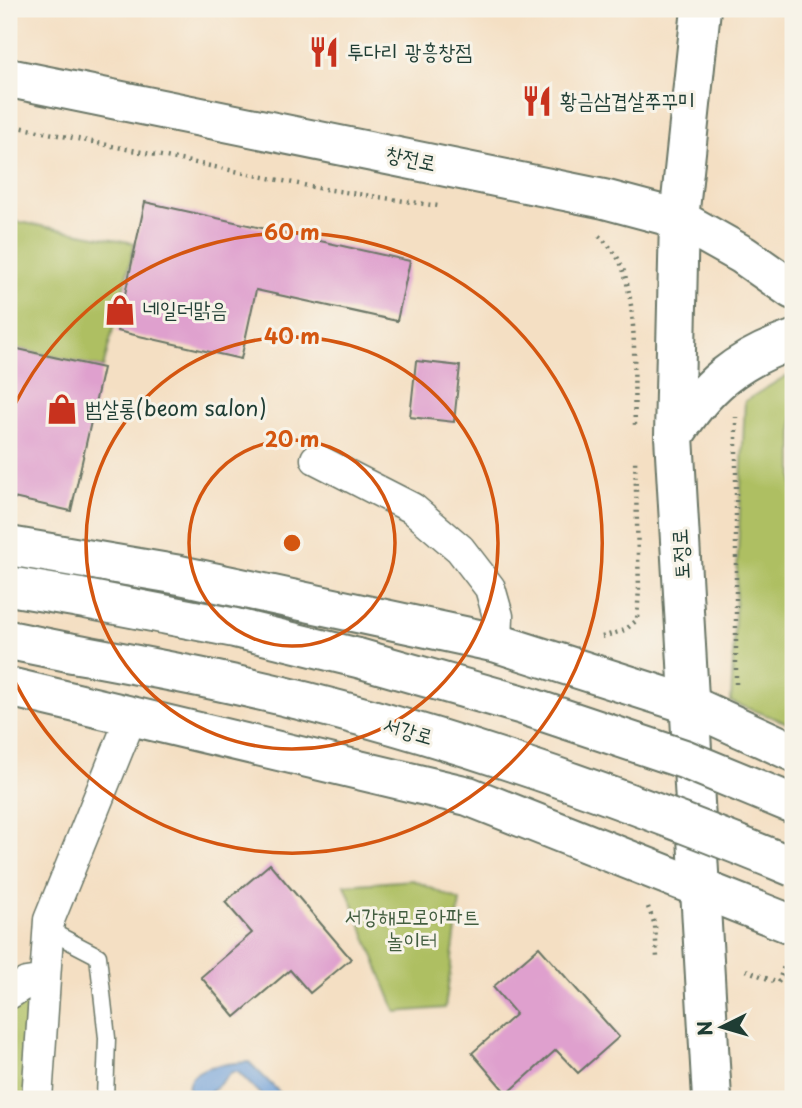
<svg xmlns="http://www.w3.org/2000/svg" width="802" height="1108" viewBox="0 0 802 1108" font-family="'Playpen Sans','Poor Story',sans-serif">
<rect width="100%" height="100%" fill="#f7f3e8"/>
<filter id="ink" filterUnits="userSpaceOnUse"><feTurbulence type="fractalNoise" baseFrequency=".0143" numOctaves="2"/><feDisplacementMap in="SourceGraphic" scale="14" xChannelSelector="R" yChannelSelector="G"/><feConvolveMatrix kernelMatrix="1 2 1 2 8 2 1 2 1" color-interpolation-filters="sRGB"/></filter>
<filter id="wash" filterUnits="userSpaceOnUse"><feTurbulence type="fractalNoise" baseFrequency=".00686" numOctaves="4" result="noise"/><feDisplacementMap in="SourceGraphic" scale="28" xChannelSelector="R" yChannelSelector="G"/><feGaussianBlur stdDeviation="1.57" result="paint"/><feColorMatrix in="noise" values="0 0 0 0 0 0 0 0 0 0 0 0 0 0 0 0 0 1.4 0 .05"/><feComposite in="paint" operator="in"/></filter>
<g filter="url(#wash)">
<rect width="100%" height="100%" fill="#f4dfc3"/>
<path fill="#aebf62" stroke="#667e4b" stroke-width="2" d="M14 221 135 243 103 368 9 347V244Z
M786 376 793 380V725L731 702 745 401Z
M413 880 460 901 445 1008 396 1012 345 885Z
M36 988 30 1099H9V1007Z"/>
<path fill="#6d9ed8" stroke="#466e86" stroke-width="2" d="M249 1062 286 1099H265L238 1072H232L204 1099H191C176 1064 228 1064 249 1062Z"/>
<g id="blocks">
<path fill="#dfa0ce" d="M145 202 410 261 397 321 256 290 241 359 117 331Z
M9 347 103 368 71 511 9 497Z
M416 361 460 366 454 422 410 417Z
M270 864 351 959 310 993 290 970 235 1017 201 977 252 933 225 902Z
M539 947 619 1037 578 1073 556 1050 507 1094 472 1053 516 1014 493 987Z"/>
</g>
</g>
<g filter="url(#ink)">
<use href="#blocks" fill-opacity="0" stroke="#6a7666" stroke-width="2"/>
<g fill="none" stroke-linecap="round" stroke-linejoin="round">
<defs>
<path id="lane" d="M48 930 98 956 107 1038 105 1099"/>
<path id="street" d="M316 459 412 508 460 549 490 588 498 616 497 643
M9 994 26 983 45 980
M37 1099 49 920 132 715"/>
<path id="secondary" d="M701 9 679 219 674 436 712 1099
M9 78 604 199 679 219 743 255 793 290
M674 436C706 385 736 360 793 340"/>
<path id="primary" d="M9 546 180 575 497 643 688 704 793 752
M9 586 80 598
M9 640 68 652
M9 687 468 796 793 925"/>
</defs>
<use href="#lane" stroke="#6a7666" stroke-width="19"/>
<use href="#street" stroke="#6a7666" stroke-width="33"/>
<use href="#secondary" stroke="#6a7666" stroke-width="42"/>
<use href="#primary" stroke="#6a7666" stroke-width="42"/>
<path stroke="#6a7666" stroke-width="4.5" stroke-dasharray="2 5" stroke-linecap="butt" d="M9 125 318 188 438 206
M599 236C610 246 620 258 624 272 638 318 633 376 635 425
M602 637 625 630 637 620 639 588 635 458
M736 684V417
M648 907 655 925 657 958
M746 970 778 983 787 958
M778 982 793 970"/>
<use href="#lane" stroke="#fff" stroke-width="16"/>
<use href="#street" stroke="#fff" stroke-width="30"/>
<use href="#secondary" stroke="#fff" stroke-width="38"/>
<use href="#primary" stroke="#fff" stroke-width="38"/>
<defs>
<path id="primary-bridge" d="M80 598 235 628 358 658 523 705 684 759 793 804
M68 652C116 661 165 670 213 680 412 722 606 790 793 867"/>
</defs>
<use href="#primary-bridge" stroke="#6a7666" stroke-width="42" stroke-linecap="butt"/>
<use href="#primary-bridge" stroke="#fff" stroke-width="38"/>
</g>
</g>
<g fill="none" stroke="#d45610" stroke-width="3.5">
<circle cx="292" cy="543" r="103"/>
<circle cx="292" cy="543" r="206"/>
<path d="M9 417A310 310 0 1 1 9 669"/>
</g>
<defs>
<symbol id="restaurant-bare" viewBox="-9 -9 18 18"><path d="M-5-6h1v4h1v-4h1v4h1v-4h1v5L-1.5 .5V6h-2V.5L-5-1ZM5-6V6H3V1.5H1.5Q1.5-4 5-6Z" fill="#c8321e" stroke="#f7f3e8" stroke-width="2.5" paint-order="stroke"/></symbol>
<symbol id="shop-bare" viewBox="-9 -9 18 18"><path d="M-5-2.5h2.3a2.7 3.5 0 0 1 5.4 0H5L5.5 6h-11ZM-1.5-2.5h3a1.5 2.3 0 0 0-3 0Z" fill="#c8321e" stroke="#f7f3e8" stroke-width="2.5" paint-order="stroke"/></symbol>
</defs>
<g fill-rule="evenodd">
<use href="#restaurant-bare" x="302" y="30" width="44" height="44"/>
<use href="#restaurant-bare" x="515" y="79" width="44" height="44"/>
<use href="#shop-bare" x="98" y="288" width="44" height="44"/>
<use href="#shop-bare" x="40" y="387" width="44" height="44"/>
</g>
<g text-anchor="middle" stroke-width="6" stroke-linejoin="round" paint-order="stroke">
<g font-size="21" fill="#1f3d34" stroke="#f7f3e8" text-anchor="start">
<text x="347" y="59">투다리 광흥창점</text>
<text x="560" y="108">황금삼겹살쭈꾸미</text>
<text x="143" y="317">네일더맑음</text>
<text x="85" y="416">범살롱(beom salon)</text>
</g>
<g font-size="21" fill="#1f3d34" stroke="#f7f3e8">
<text transform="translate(411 159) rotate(12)" y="7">창전로</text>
<text transform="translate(681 554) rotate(-93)" y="7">토정로</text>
<text transform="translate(408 731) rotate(16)" y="7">서강로</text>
</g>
<g font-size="21" fill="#435e40" stroke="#f7f3e8">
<text x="412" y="924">서강해모로아파트<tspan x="412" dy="24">놀이터</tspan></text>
</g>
</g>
<circle cx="292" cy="543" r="10" fill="#d45610" stroke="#f7f3e8" stroke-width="3.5"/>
<g font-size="21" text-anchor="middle" font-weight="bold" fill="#d45610" stroke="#f7f3e8" stroke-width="6" stroke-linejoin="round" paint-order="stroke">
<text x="292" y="240">60 m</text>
<text x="292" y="344">40 m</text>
<text x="292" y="447">20 m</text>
</g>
<rect width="802" height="1108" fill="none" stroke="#f7f3e8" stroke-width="35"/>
<g transform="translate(722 1027) rotate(265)" stroke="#f7f3e8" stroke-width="5" paint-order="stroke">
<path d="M0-5L12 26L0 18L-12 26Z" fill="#1f3d34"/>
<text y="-10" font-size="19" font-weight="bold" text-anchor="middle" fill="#1f3d34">N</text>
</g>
</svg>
